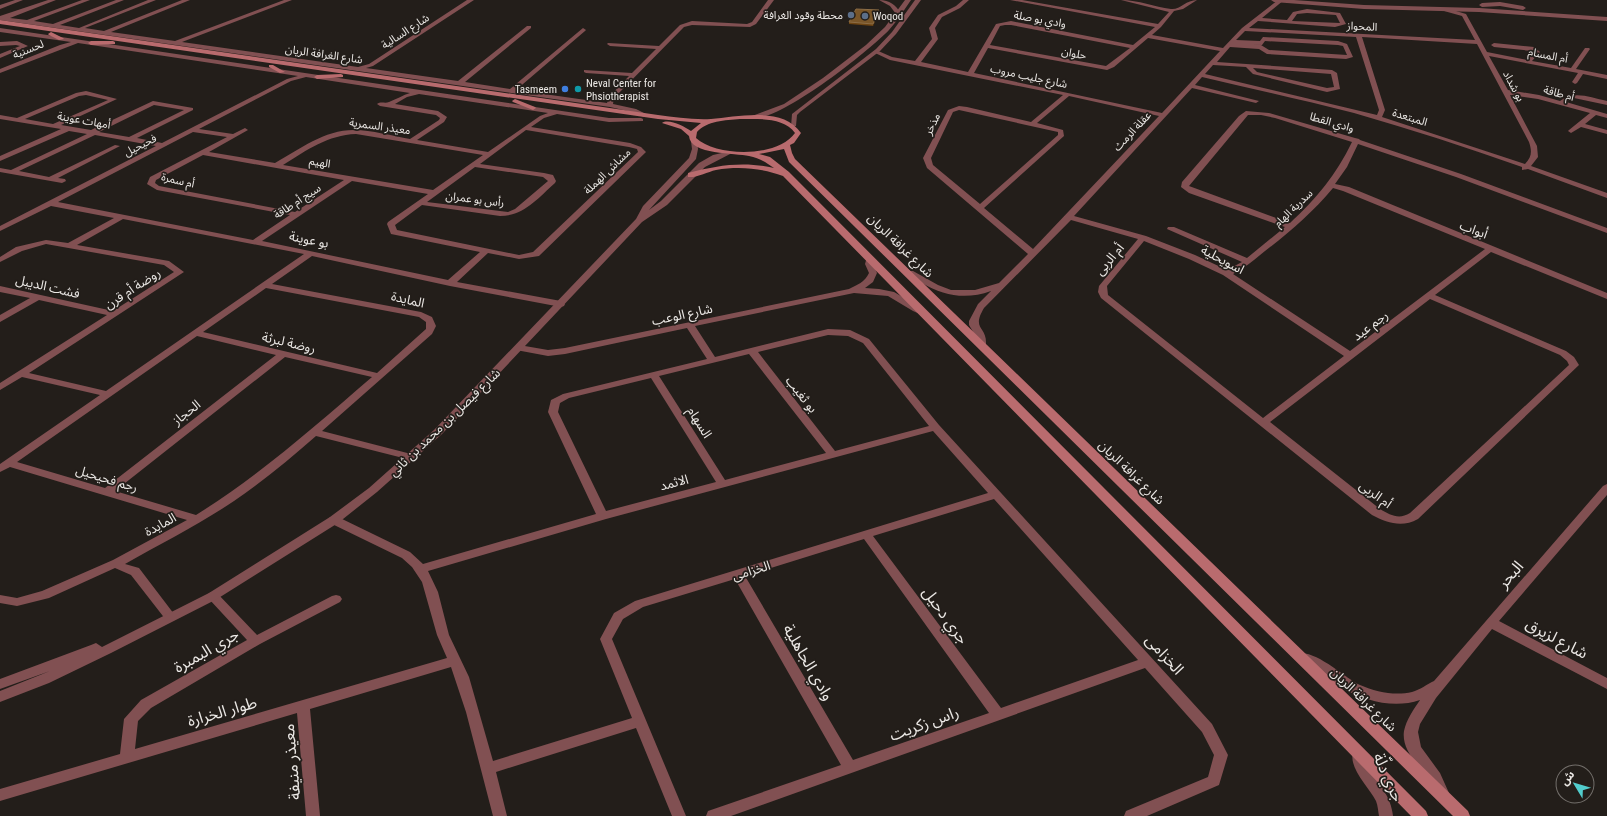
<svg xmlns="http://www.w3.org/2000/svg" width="1607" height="816" viewBox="0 0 1607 816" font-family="'Roboto Condensed','Noto Sans Arabic',sans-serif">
<rect width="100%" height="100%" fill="#231e1a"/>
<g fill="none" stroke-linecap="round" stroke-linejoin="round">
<path fill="#815052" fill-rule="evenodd" d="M15 0H23L0 9V5Z
M48 0H56L10 18 27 20 82 0H90L34 21 53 24 116 0H124L60 25 79 28 148 0H156L85 28 104 31 182 0H190L111 32 175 41 284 0H292L182 42 358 67 369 64 467 0H474L373 66 366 68 458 81 527 26H531V28L465 82 510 89 583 28 586 30 585 31 516 90 607 103 609 97 629 76 586 73 584 72V70L632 73 656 49 610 46 607 44 608 43 659 46 680 25 692 21 747 24 752 22 768 0H774L756 24 750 27 692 25 684 27 614 98 613 104 636 109 646 114 647 115 644 117 632 112 610 107 0 20V16Z
M879 0C890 0 895 5 901 13L896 14 890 6Z
M963 0H969L960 8 942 17 935 28 938 39 921 62 968 72 996 24 1011 21 1133 45 1155 27 1010 0H1022L1158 24 1169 12 1121 0C1139 0 1154 7 1171 9 1180 10 1186 0 1197 0L1183 9 1174 11 1161 27 1152 35 1223 48 1242 28 1278 0H1284L1262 18 1287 20 1293 12 1307 9 1340 13 1346 24 1335 27 1258 21 1249 28 1475 40 1462 16 1444 11V9L1446 8 1466 14 1487 52 1527 60 1534 52 1532 51 1494 47 1491 45 1494 43 1534 47 1540 52 1532 61 1571 68 1585 48H1589L1590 49 1576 69 1607 75V79L1583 74 1577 83 1575 84 1572 82 1578 73 1489 56 1508 90 1539 95 1560 101C1575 90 1590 98 1607 101V105L1574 98 1566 102 1607 114V118L1596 115 1585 124 1607 130V134L1581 127 1571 133 1568 131 1569 130 1590 113 1538 99 1510 95 1537 146 1538 157 1531 166 1607 193V198L1528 169 1522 170V167C1466 147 1410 129 1354 113 1303 100 1253 89 1202 77L1195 85 1259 101 1256 103 1192 88 1074 216 1146 236 1195 255 1227 270 1242 262 1167 229 1168 227H1174L1247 258 1285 227 1189 193 1181 187 1182 182 1239 116 1246 111 1269 113 1355 138 1359 139 1360 140 1461 174 1607 228V233L1456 177 1358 144 1347 167 1335 184 1349 187 1607 293V299L1491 252 1435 295 1566 351 1574 357 1579 365 1418 519C1402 528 1387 523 1372 515L1101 298 1098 292 1099 286 1138 239 1071 220 984 308C971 330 987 326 986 344L981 347 978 346 975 335 969 325V321L978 304 991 291C966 300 944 296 922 283 917 280 910 277 906 273L907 271H913L938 285 951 290H975L999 283 1028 254 927 168 923 158 948 110 959 106 967 107 1031 122 1063 95 890 60 873 52 876 50 892 57 915 61 932 39 929 28 938 15 956 6ZM1307 13 1336 15 1340 23 1292 21 1297 14ZM1005 25H1011L1130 48 1106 66 990 45 1000 26ZM1245 31 1356 37 1379 110 1377 115 1205 74 1213 65 1246 67 1253 74 1327 92 1340 89 1337 73 1332 70 1217 62 1230 47 1259 49 1267 54 1346 59 1353 57 1347 44 1338 41 1263 37 1260 41 1236 40ZM1362 37 1477 44 1529 142C1532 151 1532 157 1525 164L1382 117 1385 110ZM1148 38 1220 51 1162 113 974 73 988 48 1107 70 1114 67ZM1265 41 1338 45 1343 46 1347 55 1269 50 1261 45 1242 44 1262 45ZM1253 68 1331 74 1334 87 1327 88 1257 72ZM1069 96 1159 116 1033 249 984 208 1064 136 1063 130 1037 123ZM959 110 1058 132V135L980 204 933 165 931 158 953 112ZM1248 115H1261L1275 118 1352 142C1336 175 1317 198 1290 223L1189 186ZM1333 188 1343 191 1485 249 1350 351 1233 274C1245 268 1255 259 1265 251 1290 232 1313 212 1333 188ZM1144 241 1189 259 1223 275 1344 356 1263 418 1108 295 1107 286ZM1430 299 1560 355 1567 361 1569 365 1410 513C1399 520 1390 515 1380 509L1270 422Z
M0 28 609 118H641L643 119V121L609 122 557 114 544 118 531 127 630 143 641 147 646 152 539 256 519 259 488 253 457 282 561 301 564 302 565 304 564 306 561 307 450 286 312 256 272 284 421 312 432 317 436 326 432 334 322 431 415 455 416 457 415 459 411 460 316 436C290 459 263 481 234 501 200 524 162 543 125 564L139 568 174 614 176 617 174 620 170 622 166 620 131 575 115 568 49 598 17 606 0 603V595L17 598 42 591 113 560 187 520 10 467 0 472V464L100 395 22 377 0 390V383L107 315 39 300 0 322V315L30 298 0 292V286L113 311 174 272 164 265 46 244 22 251 0 262V257L16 247 46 240 68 243 114 218 51 206 0 231V226L156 146 95 135 19 171 49 177 115 145 120 146 58 178 65 179 66 181 62 183 0 172V168L11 170 87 134 69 131 0 161V156L61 129 0 119V115L17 118 76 93 86 91 117 99 61 125 91 130 153 101 193 108V110L137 138 162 143 287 79 298 76 78 43 0 73V69L60 45 71 42 0 32ZM306 77 410 93C403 95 397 99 389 102 385 104 381 101 377 104L380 106 436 115 440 118 439 120 410 139C392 136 372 130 354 130 324 130 300 149 275 163L209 152 248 130 245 128 233 134 199 129 291 81ZM419 94 548 113 540 116 488 152 417 140 444 122 447 117 438 111 395 104 407 97ZM86 95 108 100 53 124 25 119 79 96ZM154 105 184 110 129 137 99 132ZM526 130 629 147 637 149 638 152 533 252 519 255 397 230 395 225 422 205 500 216C524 216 538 198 555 183L556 181 553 175 544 173 480 164ZM193 132 227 137 150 177 147 184 157 190 290 215 253 240 58 202ZM356 134 483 155 433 190 283 165C307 150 328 135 356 134ZM203 155 344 180 295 212 159 186 155 183 156 180ZM475 167 543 177 548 181 515 209 508 212 427 202ZM352 181 428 194 388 222 387 224 391 234 480 252 448 280 262 241ZM123 219 304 254 106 391 29 373 184 272 169 261 77 245ZM266 288 419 317 426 322V329L377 373 203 332ZM197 336 276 355 105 488 17 462ZM285 357 372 377C315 426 260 475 196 515L115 491Z
M17 41 28 46 0 58V54L20 46 16 45 0 46V42Z
M867 257H873L874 259 873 264 877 273 873 282 865 288 879 289 894 292 925 310 926 312 925 314 922 315 913 311 888 296 854 293 695 326 715 357 828 329 850 330 869 339 939 425 1212 724 1228 755 1219 785 1147 816H1124L1126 811 1208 777 1214 755 1202 732 1145 668 731 816H706L708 811 841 765 735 579 643 607 623 619 612 639 686 816H672L636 728 496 772 507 816H493L466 712 451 667 310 709 320 816H306L297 713 0 801V789L120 754 124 719 141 700 247 640 209 599 207 596 209 593 213 592 217 593 257 635 332 596 336 595 340 596 342 599 340 602 260 644 151 708 138 721 135 749 447 658 437 635 422 582 412 567 402 558 330 523 328 520 330 517H338L410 552 423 564 596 514 548 412 551 400 563 394 707 359 687 328 565 354 548 356 516 350 514 348 516 346 519 345 548 350 565 348 849 289C857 285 865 282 869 273L865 264ZM828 335 848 336 863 343 929 426 835 451 758 352ZM749 354 826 453 725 480 659 376ZM651 378 716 482 606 511 558 412 560 403 569 398ZM933 431 988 493 635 601 614 613 600 639 632 718 493 761 469 677 449 635 438 592 428 571 606 519ZM994 499 1138 660 1001 708 873 536ZM864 539 989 713 853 760 745 576Z
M1607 484V495L1499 621 1607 678V689L1492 629 1436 698 1420 724 1418 732 1421 747 1440 773 1449 793 1447 797 1442 799 1437 797C1435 793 1433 788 1430 783 1421 768 1401 751 1404 731 1406 720 1414 709 1420 700 1394 709 1365 701 1342 688 1333 682 1325 675 1316 670 1310 666 1299 663 1296 657L1297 654C1314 648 1345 678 1360 685 1376 692 1395 696 1412 692 1420 690 1427 684 1434 681L1603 486Z
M1359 748 1364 750C1367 756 1367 762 1370 768 1379 785 1391 796 1393 816H1379C1378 811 1378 806 1376 801 1369 787 1346 766 1354 750Z"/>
<path fill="#815052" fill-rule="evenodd" d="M905 0H911C904 10 897 21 889 30 869 51 780 122 752 118V116L784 104 823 78 866 45 885 27Z
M915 0H921L896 34 880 51 800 112 797 115 796 126 791 127 792 114 876 49 892 32Z
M1271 0H1294L1364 5 1479 8 1607 17V21L1479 12 1364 9 1274 2Z
M1500 2 1523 6 1526 8 1523 10 1500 6 1482 7 1479 5 1482 3Z
M694 139 697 141 698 149 696 159 649 210 661 201 699 163 713 155 726 152 732 153 705 167 667 205 642 222 442 434 377 492 338 523 217 599 111 653 49 683 0 702V691L50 671 0 689V679L91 645 96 643 102 647 209 593 330 517 369 488 434 430 636 219 643 206 689 158 692 149 691 141Z"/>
<path fill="#b96b6e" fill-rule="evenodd" d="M0 20 658 115C675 117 693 120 711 119 738 117 783 106 801 133L794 143 790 145 792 153 795 159 1468 811 1470 816H1453L789 162 784 149 759 154 770 157 789 172 1426 811 1428 816H1411L783 176C761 168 739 166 716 170 707 172 697 178 688 177V173C717 165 745 161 774 168 766 162 759 158 749 156 736 153 690 155 689 136L681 129 662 123C668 118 684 126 691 131L701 123 658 119 0 24ZM740 119C757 119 784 117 795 133 777 158 717 157 696 138L697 132C707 121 725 120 740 119Z
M51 32 63 38 64 39 59 40 49 35 48 34Z
M113 41 115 42V44L91 45 88 43 91 41Z
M269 65H273L285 72 280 73 269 67Z
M341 74 343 75V77L317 79 314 77 317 75Z
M515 99 535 107 536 108 533 110 513 102 512 101Z"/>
</g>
<path fill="#6d4412" d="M879 10V12L873 26 849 24V22Z"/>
<path fill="#492e0c" d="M879 10V12L873 26V24Z"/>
<path fill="#7a5629" stroke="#8c6d46" d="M856 9 879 10 873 24 849 22Z"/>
<g fill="#5c6f8a" stroke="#231e1a" stroke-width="1.5">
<circle cx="851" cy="15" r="4"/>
<circle cx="865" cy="16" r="4"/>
</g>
<circle fill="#3f7fe0" stroke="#231e1a" stroke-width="1.5" cx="565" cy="89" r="4"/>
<circle fill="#0f9aa8" stroke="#231e1a" stroke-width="1.5" cx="578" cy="89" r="4"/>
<g text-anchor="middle" stroke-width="3.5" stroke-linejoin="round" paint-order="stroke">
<g font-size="11" fill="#ebe8e5" stroke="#231e1a" text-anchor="end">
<text x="843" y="19">محطة وقود الغرافة</text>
<text x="873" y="20" text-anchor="start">Woqod</text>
<text x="586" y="87" text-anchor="start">Neval Center for<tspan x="586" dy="13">Phsiotherapist</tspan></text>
<text x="557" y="93">Tasmeem</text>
</g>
<g font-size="11" fill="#ebe8e5" stroke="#231e1a">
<text transform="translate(1040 19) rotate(10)" y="4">وادي بو صلة</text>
<text transform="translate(1362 26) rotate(3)" y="4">المحواز</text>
<text transform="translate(405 31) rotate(-33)" y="4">شارع السالية</text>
<text transform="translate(28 49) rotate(-22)" y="4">لحسنية</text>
<text transform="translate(1074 53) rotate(11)" y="4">حلوان</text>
<text transform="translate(324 54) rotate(8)" y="4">شارع الغرافة الريان</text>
<text transform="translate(1548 55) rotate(11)" y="4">أم المسام</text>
<text transform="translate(1029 76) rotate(12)" y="4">شارع جليب مروب</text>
<text transform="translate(1514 86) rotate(62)" y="4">بو شداد</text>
<text transform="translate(1559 93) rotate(15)" y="4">أم طاقة</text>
<text transform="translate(1410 117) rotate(17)" y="4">المبتعدة</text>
<text transform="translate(84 120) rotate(10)" y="4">أمهات عوينة</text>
<text transform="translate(1332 122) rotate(16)" y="4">وادي القطا</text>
<text transform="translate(932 124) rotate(-64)" y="4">مذخر</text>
<text transform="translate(380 126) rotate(8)" y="4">معيذر السمرية</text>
<text transform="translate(1132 131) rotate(-47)" y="4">عقلة الرمث</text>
<text transform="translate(140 145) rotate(-27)" y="4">فحيحيل</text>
<text transform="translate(320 162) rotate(9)" y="4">الهيم</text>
<text transform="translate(607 171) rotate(-44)" y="4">مشاش الهملة</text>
<text transform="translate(178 180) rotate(13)" y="4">أم سمرة</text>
<text transform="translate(475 199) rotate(7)" y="4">رأس بو عمران</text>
<text transform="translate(297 201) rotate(-33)" y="4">سيج أم طاقة</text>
<text transform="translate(1293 208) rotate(-44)" y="4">سدرية الهام</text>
</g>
<g font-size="13" fill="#ebe8e5" stroke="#231e1a">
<text transform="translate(1474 229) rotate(21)" y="5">أبواب</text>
<text transform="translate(309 239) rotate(11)" y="5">بو عوينة</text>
<text transform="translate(901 245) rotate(44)" y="5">شارع غرافة الريان</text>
<text transform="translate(1109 259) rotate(-50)" y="5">أم الربى</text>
<text transform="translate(1223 259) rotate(28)" y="5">اسويحلية</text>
<text transform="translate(48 286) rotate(13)" y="5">فشت الديبل</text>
<text transform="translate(132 288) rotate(-33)" y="5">روضة أم قرن</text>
<text transform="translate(408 299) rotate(13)" y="5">المايدة</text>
<text transform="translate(682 314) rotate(-12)" y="5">شارع الوعب</text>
<text transform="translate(1370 325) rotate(-37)" y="5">رجم عيد</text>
<text transform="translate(289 342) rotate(13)" y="5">روضة لبرثة</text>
<text transform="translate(802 394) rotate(52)" y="5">بو ثغيب</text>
<text transform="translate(186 412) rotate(-38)" y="5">الحجاز</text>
<text transform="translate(444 422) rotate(-44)" y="5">شارع فيصل بن محمد بن ثاني</text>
<text transform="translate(700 422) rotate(58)" y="5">السهام</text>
<text transform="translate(1132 472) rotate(44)" y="5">شارع غرافة الريان</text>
<text transform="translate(107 478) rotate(17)" y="5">رجم فحيحيل</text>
<text transform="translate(674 482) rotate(-15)" y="5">الاثمد</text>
<text transform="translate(1376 494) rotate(36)" y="5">أم الربى</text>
<text transform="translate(160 524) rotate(-29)" y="5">المايدة</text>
<text transform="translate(751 570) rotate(-17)" y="5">الخزامى</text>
<text transform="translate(1364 699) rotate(44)" y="5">شارع غرافة الريان</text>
</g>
<g font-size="16" fill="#ebe8e5" stroke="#231e1a">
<text transform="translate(1510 574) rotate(-49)" y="6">البحر</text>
<text transform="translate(946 615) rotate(54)" y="6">جري دحيل</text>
<text transform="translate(1557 638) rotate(28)" y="6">شارع لزيرق</text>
<text transform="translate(206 650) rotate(-30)" y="6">جري البمبرة</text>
<text transform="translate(1165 654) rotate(48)" y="6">الخزامى</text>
<text transform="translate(809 662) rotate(60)" y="6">وادي الجاهلية</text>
<text transform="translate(222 711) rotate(-16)" y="6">طوار الخرارة</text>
<text transform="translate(924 723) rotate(-20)" y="6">راس زكريت</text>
<text transform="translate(291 762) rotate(-95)" y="6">معيذر منيفة</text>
<text transform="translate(1389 777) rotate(66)" y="6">جري دلّة</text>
</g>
</g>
<g transform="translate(1575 784) rotate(308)"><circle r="19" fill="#231e1a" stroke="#736f6b"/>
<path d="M0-3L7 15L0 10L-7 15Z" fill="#52cdcd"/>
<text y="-6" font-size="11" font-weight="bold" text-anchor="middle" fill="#ebe8e5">ش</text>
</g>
</svg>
